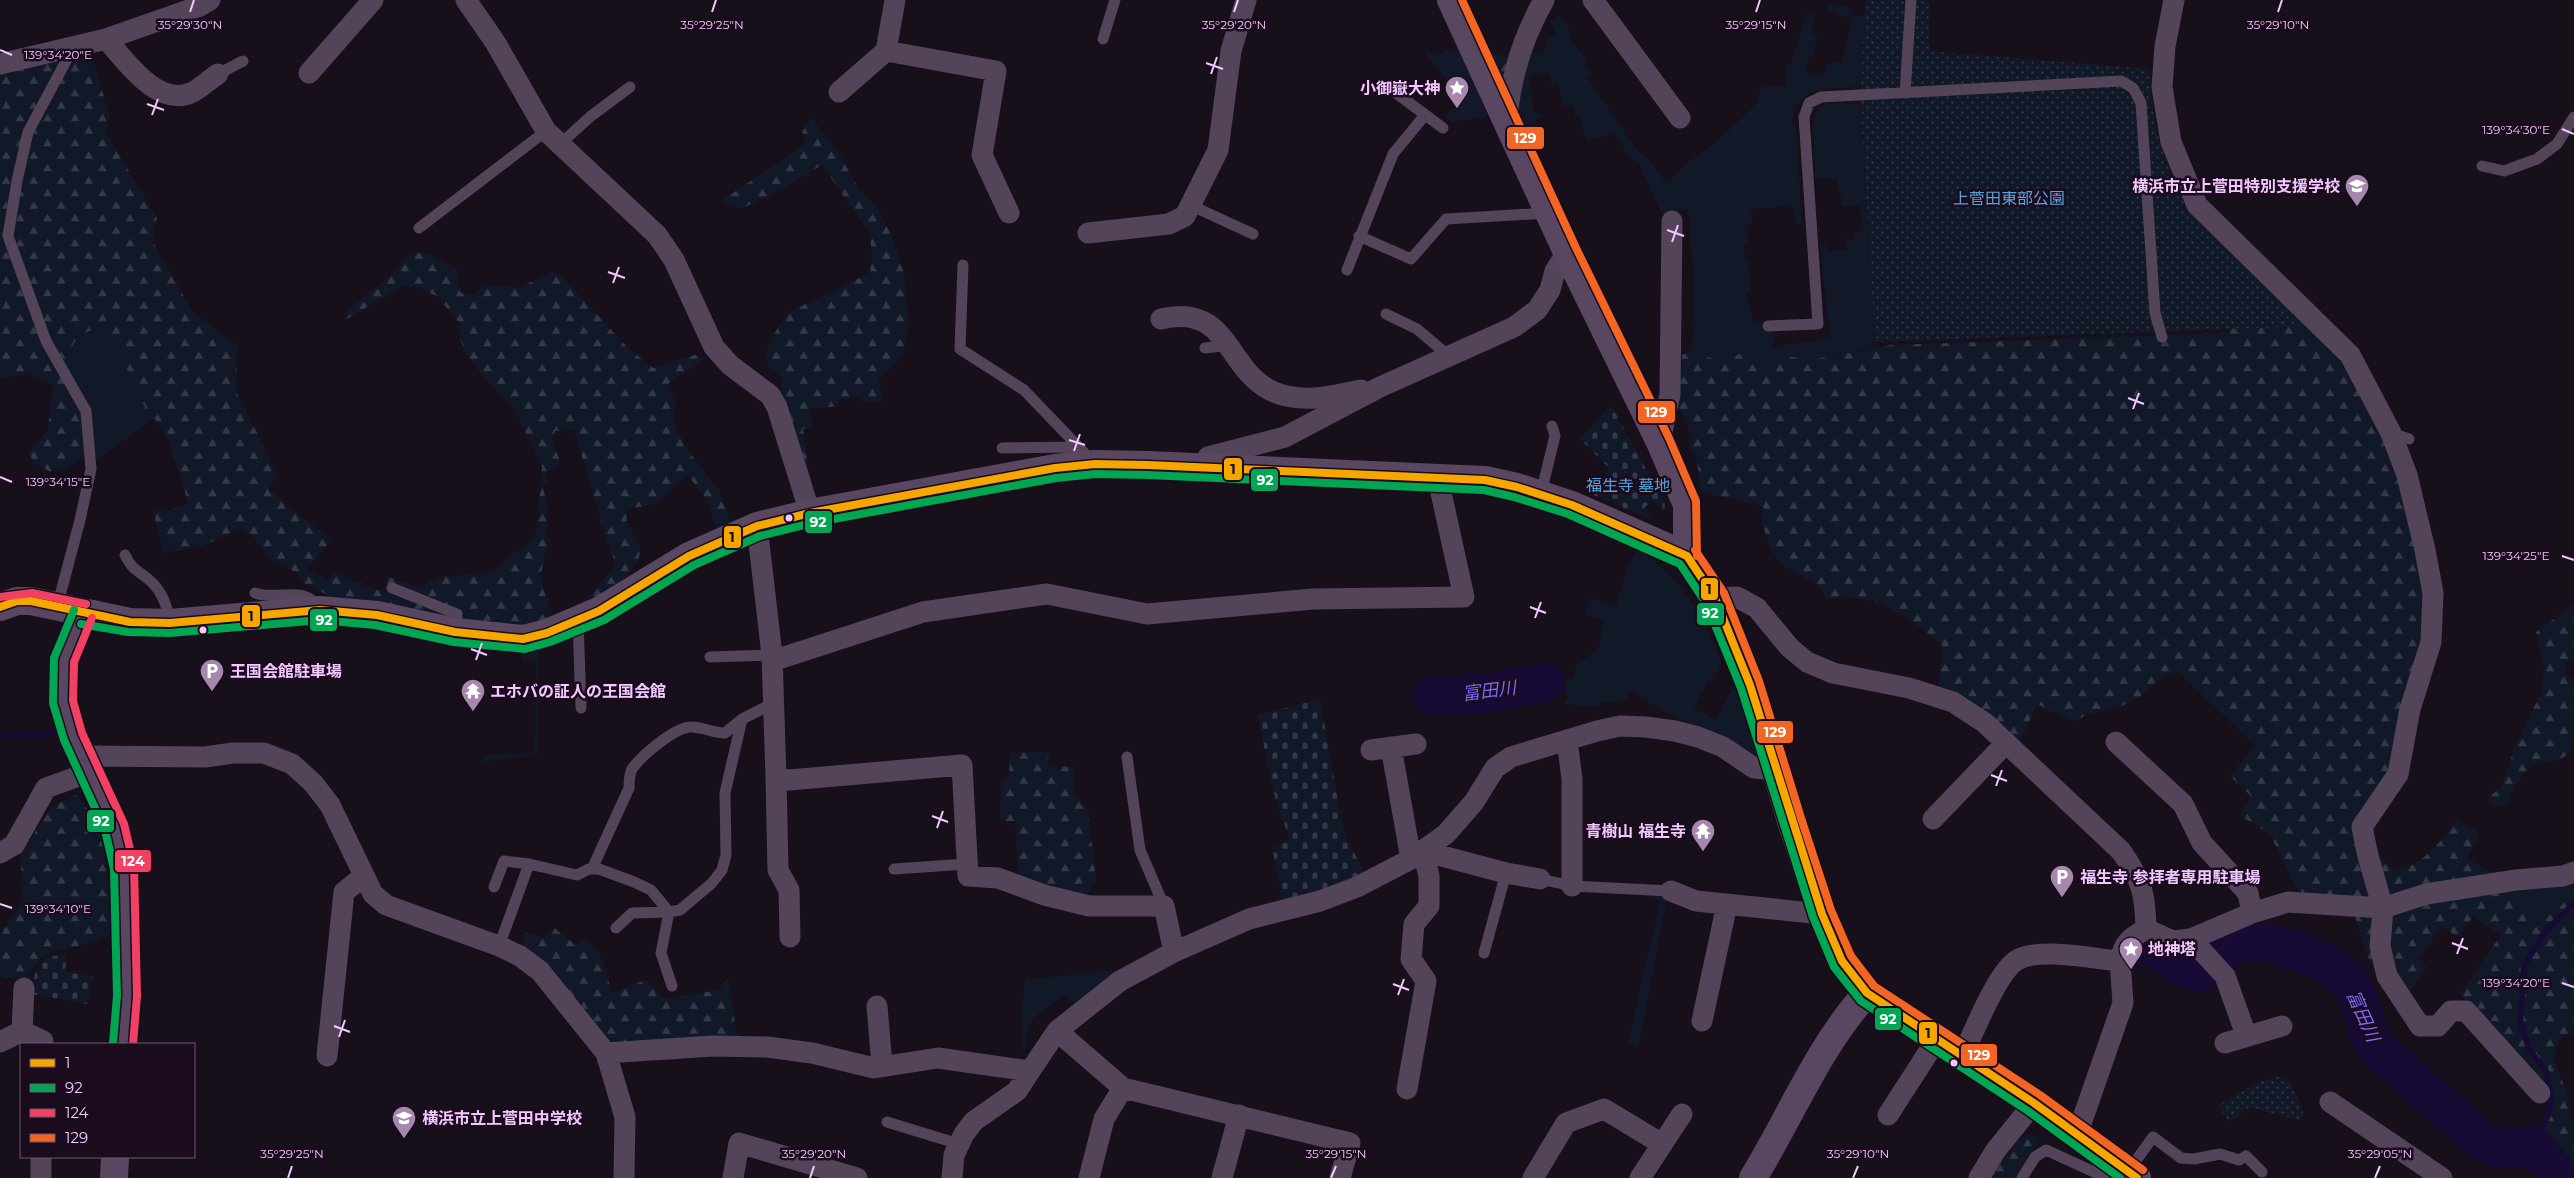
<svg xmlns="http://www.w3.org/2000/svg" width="2574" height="1178" viewBox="0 0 2574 1178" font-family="Montserrat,'Noto Sans JP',sans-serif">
<defs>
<pattern id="forest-firs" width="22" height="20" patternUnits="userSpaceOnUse" patternTransform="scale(1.25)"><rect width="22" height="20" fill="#111928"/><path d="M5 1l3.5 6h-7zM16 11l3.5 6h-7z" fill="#343948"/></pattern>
<pattern id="cemetery-stones" width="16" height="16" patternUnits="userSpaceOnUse" patternTransform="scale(1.25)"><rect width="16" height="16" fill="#111928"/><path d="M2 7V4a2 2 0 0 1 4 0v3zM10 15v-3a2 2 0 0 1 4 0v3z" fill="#343948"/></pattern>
<pattern id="park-dots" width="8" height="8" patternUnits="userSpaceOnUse" patternTransform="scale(1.25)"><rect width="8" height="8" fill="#111928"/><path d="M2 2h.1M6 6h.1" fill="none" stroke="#343948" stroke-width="1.8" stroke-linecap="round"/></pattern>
</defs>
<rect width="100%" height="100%" fill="#170f19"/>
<path fill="#111928" d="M1828 2 1852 9 1851 14 1864 17 1860 87C1828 89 1795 83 1792 125H1796L1802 224H1795L1794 206 1751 209 1752 224H1747L1748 243 1744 244 1745 260H1749L1750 291 1747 292 1748 306H1751L1752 321H1766V332H1774L1773 347 1830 338 1820 245 1826 244 1827 251 1846 249 1845 239H1853V232H1861L1860 205 1841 207V192L1838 193 1837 179H1815L1813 117C1821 98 1842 104 1860 104L1875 342 1874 347 1810 360 1787 356 1766 365 1739 354C1719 366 1712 357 1692 352L1694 278 1688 209 1663 216 1638 162 1630 159 1615 133 1587 141 1578 116 1574 117 1573 105 1563 107 1558 83 1551 84 1549 73 1529 75 1534 114H1541V118L1523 128 1514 101 1528 50 1541 55 1549 36 1554 38 1556 34 1549 21 1560 15 1572 35 1570 39 1587 60 1583 64 1592 73 1587 77 1593 86 1637 150 1649 159 1664 180 1668 181 1691 160 1719 140 1755 105 1761 87H1786V65L1791 64 1806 13 1814 15 1812 34H1817L1814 56H1809L1806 73 1824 76 1826 66 1834 62 1842 63 1852 18 1837 15 1838 13 1826 10Z
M1448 49 1460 52 1488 117 1451 122 1444 116 1463 101 1425 53 1428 50 1438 55Z
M91 328H108L146 410 155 418 94 462 63 365 75 340Z
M1638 549C1684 580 1701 614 1722 663L1712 682 1709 681 1694 708 1716 720 1732 690H1736L1757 757 1656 707 1630 690 1626 701 1600 702 1598 707 1565 704V700L1568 698 1564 684 1569 678 1574 677 1575 667 1598 648 1604 620 1585 614 1590 597 1616 606 1628 565Z
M539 650 538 755 482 762 483 755 535 753 536 660H522V651Z
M2574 877V894L2545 919 2503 894 2508 883Z
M1571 891 1668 894 1638 1050 1628 1042 1660 901 1649 896Z
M1117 970V974L1076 1004 1064 995C1028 1022 1027 1016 1025 1062L1021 1033 1025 975 1031 979Z"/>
<path fill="url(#forest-firs)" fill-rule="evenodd" d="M89 47 109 113 107 134 157 218 152 240 192 311 237 346V393L278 474 268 489 312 525 333 539 307 569 329 580 333 573C351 577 366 588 385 592L387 584 386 576 419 588C426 584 433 579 440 577 462 573 497 580 507 556L528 545 537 531 542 466 514 409 482 376 465 352 459 336V323L438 297 423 289 404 286 345 320 343 318 352 306 392 275 409 253C425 249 443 261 456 269L460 292 468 296 476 293 483 284 519 288 553 271 564 279 629 349 653 368 695 355 701 356 702 360C692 370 677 374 667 385L676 402 672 419 683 444 719 491 731 521 718 528 715 526 709 503 690 478 686 477C658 497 670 504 631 508 617 524 640 533 640 551 640 560 632 571 626 577 616 587 568 622 556 625 541 629 515 626 499 627L492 620 485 621 481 627 332 597 301 582 296 572 270 560 252 535 238 529 201 547 164 553 153 511 169 510 189 504C179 474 171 431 146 410L108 328C78 329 75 340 63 365L84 400 87 455 68 468 50 472 33 462 29 452 48 430 53 384 29 374 0 378V72ZM574 429 602 525 615 562 613 568 591 595 570 611 547 619 552 613C539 580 538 575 550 541L546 537 548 509 542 483H547V470L554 471 560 461 552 440 555 431Z
M1486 50 1511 59 1506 88Z
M811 117 839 153 860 191 878 208 891 235 904 273 909 324 903 355 878 380 884 401H861V396L839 399V406L810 409 813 428 803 429 810 480 779 396 783 378 768 366 766 351 777 329 789 312 870 273 872 257 870 234 822 165C806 174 754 207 739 208 731 208 727 205 721 201L804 145 805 137 802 132Z
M2256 271 2348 358 2385 426 2430 594 2408 779 2373 825C2380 904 2431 859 2457 820L2475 830 2479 837 2467 858 2508 883 2503 894 2545 919 2574 894V1035L2566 1034 2558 1041C2557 1046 2555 1052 2555 1057 2556 1079 2574 1091 2570 1117L2574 1127V1178H2568L2540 1147 2537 1136 2548 1114 2550 1102 2549 1089 2533 1067 2460 994 2501 935 2473 917 2458 937 2441 926 2419 959 2427 966 2407 997 2394 999C2372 967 2363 953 2355 915L2319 912 2296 887 2270 834 2239 815 2251 796 2230 776 2255 746 2179 672C2156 676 2151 691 2133 701 2114 711 2091 710 2074 722L2037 704 2017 749 1938 692 1942 645C1909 618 1873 589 1827 599L1818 585 1782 565 1770 549 1761 519 1764 508 1760 505 1701 492 1697 460 1688 444 1693 436 1678 407 1682 355 1689 351C1710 356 1719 366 1739 354L1766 365 1775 358 1787 356 1810 360 1891 345 2230 333 2229 319Z
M2574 604V661L2567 662 2564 672 2574 679C2574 694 2574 733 2573 745 2565 767 2544 757 2528 769 2518 777 2513 794 2506 806L2498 807 2490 804 2488 798 2502 786 2514 749 2541 693 2544 667 2536 632Z
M1049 752 1047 766 1074 767V793L1088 810 1096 881 1083 901 1019 880 1015 821H1000L1001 780 1009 779 1010 753Z
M76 795C112 832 108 887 110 935L90 943 42 955 27 977 0 978V935L24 899 20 854 53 806Z
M553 927 576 945 585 938 600 953 612 992 646 980 665 999 718 990 729 978 736 1032 745 1041 611 1050 522 947 525 933 545 938Z
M2026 1135H2032L2042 1140 2027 1157 2015 1178H1990L2019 1139Z"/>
<path fill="url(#cemetery-stones)" d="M1611 405 1665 504 1664 513 1652 501 1644 508 1653 520 1589 493 1610 469 1580 439Z
M1320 699 1343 830 1367 878 1283 905 1272 847 1290 841 1283 820H1281L1269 773 1258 715Z
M67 954 65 972 93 976 88 1004 31 994 35 973 46 957Z"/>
<path fill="url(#park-dots)" d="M1865 0H1929V51L2150 69C2150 133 2172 199 2221 243 2232 254 2245 262 2256 272 2275 289 2292 308 2310 326L1875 342 1860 95Z
M2280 1076 2290 1080 2303 1112 2302 1121 2252 1108H2248L2229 1122 2218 1105 2257 1083Z"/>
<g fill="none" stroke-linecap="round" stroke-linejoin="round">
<path stroke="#170a35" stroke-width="6" d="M0 736 53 733
M2534 1146 2548 1115 2551 1097 2546 1071 2530 1051 2520 1023 2524 966 2545 932 2574 903"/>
<path stroke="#170a35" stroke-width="39" d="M1433 696 1489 693 1545 682
M2141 944 2151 945 2184 968 2201 972C2215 959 2229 943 2249 942 2279 941 2335 962 2353 987 2361 999 2363 1017 2368 1030 2370 1037 2375 1044 2379 1051L2484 1142 2497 1149 2534 1146 2561 1178"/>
<path stroke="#53445a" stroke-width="11" d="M1103 39 1115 0
M218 74 243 61
M1392 90 1443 128
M1905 93 1911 0
M559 145 591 116 630 87
M2482 166 2504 171 2537 159 2557 144 2574 117
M1190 205 1253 234
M419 228 546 131
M1359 236 1411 259 1446 219 1549 213
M963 265 960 349 1024 390 1092 461
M1347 270 1393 154 1425 115
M1386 314 1417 329 1450 357
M1768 326 1818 324 1804 117 1809 103 1821 97 2121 81 2133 88 2141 103 2155 313 2162 337
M1205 348 1230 345
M2391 433 2409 439
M1002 448 1078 447
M1541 493 1555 436 1552 426
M125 555C133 570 134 568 147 578 162 590 167 605 170 623
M392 588 457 614 455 632
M255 593C275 601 305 585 318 607
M57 607 80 520 91 469 86 411 46 341 8 236 17 181 28 132 73 48
M578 621 581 708
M710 657 772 655
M1127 757 1140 850 1164 906
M592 869 629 788C629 781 629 775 632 769 641 756 675 727 691 727 702 727 714 733 725 733L742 719
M894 869 967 864
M1540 879 1572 886 1671 891
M494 887 504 861 529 864
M616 928 632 913 669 912 661 953 672 986
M499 946 529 864 577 875 589 869H599L634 882 651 890 669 912 680 910 712 883 722 870 726 855 725 793 742 719 774 703
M1484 953 1506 873
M887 1122 959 1144
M2127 1173 2153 1137 2181 1158 2194 1159 2220 1154 2239 1160 2246 1156 2262 1172
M2022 1178 2035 1157 2046 1150 2107 1178"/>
<path stroke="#53445a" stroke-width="21" d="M466 0 495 42 546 131 657 235 674 260 714 347 730 365 770 395 777 407 810 513
M895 0 886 51 996 71 982 155 1009 213
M1593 0 1680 118
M2174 0 2165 46 2162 87 2171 142 2197 205 2350 355 2391 433 2407 475 2425 550 2433 593 2431 642 2410 709 2398 774 2362 827 2368 856 2383 908 2380 946 2387 976 2420 1026H2438L2451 1011H2466L2540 1093
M106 39C126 61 158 109 193 92 202 87 210 79 218 74
M0 64 106 39 200 6 210 0
M309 73 373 0
M839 92 886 51
M1507 121C1510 77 1522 39 1544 0
M1088 233 1169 224 1185 216 1218 150 1231 51 1246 0
M1161 319C1230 302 1226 372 1274 392 1303 404 1333 396 1361 390
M1660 442 1670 394 1672 221
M1204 469 1208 457 1285 437 1380 387 1514 327 1537 310 1550 290 1555 271 1567 252
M757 526 772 655 776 778 789 780 962 765 968 876 998 878 1044 895 1089 906H1164L1174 952
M1715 598 1737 597 1757 608 1790 648 1807 662 1833 673 1909 688 1953 702 1985 723 2121 851C2142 881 2145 892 2146 929L2173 941 2191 939 2225 976 2246 1035
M772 661 923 612 1047 594 1147 614 1313 599 1464 597 1438 479
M1567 740 1572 779V886
M2116 742 2183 804 2202 843 2248 893 2252 913
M1391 747 1411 859
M1371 750 1416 744
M82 756 205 757 233 753H264L292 764 313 783 330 805 373 894 386 905 499 946 520 956 540 971 606 1053 625 1117 624 1178
M776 778 778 870 789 890 790 937
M1933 819 2006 743
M0 853 14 845 46 788 90 772
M1671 891 1696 901 1822 914
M2191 939 2252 913 2288 902 2383 908 2426 894 2516 880 2563 876 2574 872
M2120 961C2123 943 2130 938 2146 929
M877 1006 882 1066
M1702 1021 1727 904
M22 1031 24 988
M1057 1031 1123 1088 1350 1143 1340 1178
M0 1042 22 1031 43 1041 42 1044
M2225 1043 2282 1026
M606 1053 713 1046 767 1047 812 1053 874 1068 938 1058 1030 1071 1057 1031 1120 981 1174 952 1249 919 1320 901 1357 887 1411 859 1446 834 1474 802 1495 768 1511 757 1597 731 1620 726 1646 727 1675 731 1698 737 1723 747 1754 768 1776 770
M327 1056 344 892 364 876
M1962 1057C1973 1034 1997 972 2017 960 2040 947 2093 959 2120 961L2123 1003 2077 1135
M1407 1089 1426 981 1411 959 1414 924 1429 906V876L1423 851 1506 873 1540 879
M2330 1102 2442 1178
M1888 1115 1937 1039
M41 1178V1157
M733 1178 739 1143 857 1178
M952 1178 954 1155 964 1134 974 1121 1017 1091 1030 1071
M1089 1178 1104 1119 1123 1088
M1222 1178 1239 1115
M1533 1178 1566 1123 1604 1109 1662 1144
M1640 1178 1682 1114
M1979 1178 1996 1150 2034 1103"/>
<path stroke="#594660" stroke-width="28" d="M1451 0 1567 252 1660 442 1687 505V556
M0 607 17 601H31L130 622 170 623 320 610 377 615 455 632 523 639 547 633 599 611 689 556 757 526 810 513 1055 468 1095 464 1148 465 1485 480 1517 487 1572 505 1687 556 1715 598 1750 685 1791 821 1822 914 1842 961 1867 993 2034 1103 2137 1178
M83 614 64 660 63 702 73 737 115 827 124 868 127 996 123 1044
M114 1178 115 1157
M1753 1178C1791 1116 1818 1047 1867 993"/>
<defs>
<path id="bus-1" d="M0 607 17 601H31L130 622 170 623 320 610 377 615 455 632 523 639 547 633 599 611 689 556 757 526 810 513 1055 468 1095 464 1148 465 1485 480 1517 487 1572 505 1687 556 1715 598 1750 685 1822 914 1842 961 1867 993 2034 1103 2137 1178"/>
<path id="bus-2" d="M74 610 54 658 53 703 64 740 105 830 114 869 117 996 113 1043
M81 624 128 632 170 633 320 620 375 625 454 642 525 649 550 642 604 620 694 565 760 536 812 523 1056 478 1095 474 1148 475 1484 490 1514 497 1568 514 1680 564 1706 603 1741 688 1813 917 1834 967 1861 1001 2028 1111 2120 1178"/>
<path id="bus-3" d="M0 597 32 593 86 604
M92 618 74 662 73 701 82 733 124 824 134 866 137 996 133 1044"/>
<path id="bus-4" d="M1462 0 1576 248 1669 438 1696 501 1697 556
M1695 550 1724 593 1759 681 1801 818 1831 910 1851 956 1874 986 2040 1095 2143 1170"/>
</defs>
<use href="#bus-1" stroke="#1a0b1d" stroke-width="11"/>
<use href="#bus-2" stroke="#1a0b1d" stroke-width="11"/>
<use href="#bus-3" stroke="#1a0b1d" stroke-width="11"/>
<use href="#bus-4" stroke="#1a0b1d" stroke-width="11"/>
<use href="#bus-1" stroke="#f7a600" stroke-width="8"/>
<use href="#bus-2" stroke="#00a651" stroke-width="8"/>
<use href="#bus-3" stroke="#f24062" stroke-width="8"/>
<use href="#bus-4" stroke="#f26522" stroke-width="8"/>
</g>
<path fill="none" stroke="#f3c7ff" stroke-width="2" d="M190 12 194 0M712 12 716 0M1234 12 1238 0M1756 12 1760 0M2278 12 2282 0M0 50 12 55M1206 63 1223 69M1211 74 1217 57M147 104 164 110M152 115 158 99M2562 129 2574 134M1667 230 1684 236M1672 242 1678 225M608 272 625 278M613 283 619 267M2128 398 2144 404M2133 409 2139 393M1069 440 1085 445M1074 451 1080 434M0 477 12 482M2562 556 2574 560M1530 607 1546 613M1535 618 1541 602M471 649 487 655M476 660 482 643M1991 775 2007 781M1996 786 2002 770M932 816 948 822M937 828 943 811M0 904 12 908M2452 943 2468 949M2457 954 2463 938M2562 983 2574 987M1393 984 1409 990M1398 995 1404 979M334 1026 350 1032M339 1037 345 1020M288 1178 292 1166M810 1178 814 1166M1331 1178 1336 1166M1853 1178 1858 1166M2375 1178 2380 1166"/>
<defs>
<symbol id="sight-pin" viewBox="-11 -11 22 30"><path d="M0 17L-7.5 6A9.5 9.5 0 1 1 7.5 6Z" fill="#a687ae" stroke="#1a0b1d"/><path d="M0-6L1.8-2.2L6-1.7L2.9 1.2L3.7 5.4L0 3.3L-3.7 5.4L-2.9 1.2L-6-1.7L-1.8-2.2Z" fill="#fff"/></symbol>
<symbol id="school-pin" viewBox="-11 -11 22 30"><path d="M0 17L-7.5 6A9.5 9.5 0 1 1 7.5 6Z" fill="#a687ae" stroke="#1a0b1d"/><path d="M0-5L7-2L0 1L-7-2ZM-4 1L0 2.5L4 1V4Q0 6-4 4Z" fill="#fff"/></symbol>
<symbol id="parking-pin" viewBox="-11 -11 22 30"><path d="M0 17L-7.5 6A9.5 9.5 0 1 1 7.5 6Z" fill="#a687ae" stroke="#1a0b1d"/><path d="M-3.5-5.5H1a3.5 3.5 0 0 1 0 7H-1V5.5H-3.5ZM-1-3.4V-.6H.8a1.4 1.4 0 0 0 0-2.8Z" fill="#fff"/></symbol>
<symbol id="temple-pin" viewBox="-11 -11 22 30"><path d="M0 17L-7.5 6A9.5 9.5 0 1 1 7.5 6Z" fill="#a687ae" stroke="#1a0b1d"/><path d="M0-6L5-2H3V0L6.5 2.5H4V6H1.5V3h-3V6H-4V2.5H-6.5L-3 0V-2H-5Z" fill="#fff"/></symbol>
</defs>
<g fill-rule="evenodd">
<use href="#sight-pin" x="1443" y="74" width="28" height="38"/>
<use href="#school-pin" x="2343" y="172" width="28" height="38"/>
<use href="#parking-pin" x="198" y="657" width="28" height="38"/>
<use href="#temple-pin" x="459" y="677" width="28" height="38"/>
<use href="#temple-pin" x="1689" y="817" width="28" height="38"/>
<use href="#parking-pin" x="2048" y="863" width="28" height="38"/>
<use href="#sight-pin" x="2117" y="935" width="28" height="38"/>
<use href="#school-pin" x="390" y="1104" width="28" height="38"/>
</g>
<g fill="#f3c7ff" stroke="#1a0b1d" stroke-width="2">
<circle cx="789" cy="518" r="4.5"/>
<circle cx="203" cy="630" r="4.5"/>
<circle cx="1954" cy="1063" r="4.5"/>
</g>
<g text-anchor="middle" stroke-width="5" stroke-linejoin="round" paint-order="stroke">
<g font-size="16" font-weight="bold" fill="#f3c7ff" stroke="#1a0b1d" text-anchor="start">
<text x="1440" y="94" text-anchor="end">小御嶽大神</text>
<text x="2340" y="192" text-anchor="end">横浜市立上菅田特別支援学校</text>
<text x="230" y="677">王国会館駐車場</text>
<text x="490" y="697">エホバの証人の王国会館</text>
<text x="1686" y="837" text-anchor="end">青樹山 福生寺</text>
<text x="2080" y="883">福生寺 参拝者専用駐車場</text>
<text x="2148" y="955">地神塔</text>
<text x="422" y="1124">横浜市立上菅田中学校</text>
</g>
<g font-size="16" fill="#55a4dd" stroke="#1a0b1d">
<text x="2009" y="204">上菅田東部公園</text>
<text x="1628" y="491">福生寺 墓地</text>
</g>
<g font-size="18" font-style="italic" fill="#7b67fe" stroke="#1a0b1d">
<text transform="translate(1489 691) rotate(-7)" y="6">富田川</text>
<text transform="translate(2363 1016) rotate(66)" y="6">富田川</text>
</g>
</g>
<g font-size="12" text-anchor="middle" fill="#f3c7ff" stroke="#1a0b1d" stroke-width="5" stroke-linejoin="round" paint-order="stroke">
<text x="190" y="29">35°29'30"N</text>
<text x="712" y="29">35°29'25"N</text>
<text x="1234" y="29">35°29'20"N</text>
<text x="1756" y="29">35°29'15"N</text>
<text x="2278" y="29">35°29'10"N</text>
<text x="58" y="59">139°34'20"E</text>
<text x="2516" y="134">139°34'30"E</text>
<text x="58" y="486">139°34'15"E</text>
<text x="2516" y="560">139°34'25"E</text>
<text x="58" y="913">139°34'10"E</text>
<text x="2516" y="987">139°34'20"E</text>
<text x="292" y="1158">35°29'25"N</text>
<text x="814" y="1158">35°29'20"N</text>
<text x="1336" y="1158">35°29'15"N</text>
<text x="1858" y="1158">35°29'10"N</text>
<text x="2380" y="1158">35°29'05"N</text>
</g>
<g stroke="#1a0b1d" stroke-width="2">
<rect x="1506" y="126" width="39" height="24" rx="5" fill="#f26522"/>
<rect x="1637" y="400" width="39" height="24" rx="5" fill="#f26522"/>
<rect x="1223" y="457" width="20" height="24" rx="5" fill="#f7a600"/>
<rect x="1250" y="468" width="29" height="24" rx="5" fill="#00a651"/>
<rect x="804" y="510" width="29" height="24" rx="5" fill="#00a651"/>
<rect x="723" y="525" width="19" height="24" rx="5" fill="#f7a600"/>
<rect x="1700" y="577" width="19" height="24" rx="5" fill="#f7a600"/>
<rect x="1696" y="602" width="29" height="24" rx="5" fill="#00a651"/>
<rect x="241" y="604" width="20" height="24" rx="5" fill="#f7a600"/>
<rect x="309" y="608" width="29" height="24" rx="5" fill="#00a651"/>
<rect x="1756" y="720" width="38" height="24" rx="5" fill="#f26522"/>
<rect x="86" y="809" width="29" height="24" rx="5" fill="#00a651"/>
<rect x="114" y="849" width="38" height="24" rx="5" fill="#f24062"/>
<rect x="1874" y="1007" width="28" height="24" rx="5" fill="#00a651"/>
<rect x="1918" y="1021" width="20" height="24" rx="5" fill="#f7a600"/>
<rect x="1960" y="1043" width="38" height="24" rx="5" fill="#f26522"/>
</g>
<g font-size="14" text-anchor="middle" font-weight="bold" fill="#fff">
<text x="1525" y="143">129</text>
<text x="1656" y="417">129</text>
<text x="1265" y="485">92</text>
<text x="818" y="527">92</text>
<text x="1710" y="618">92</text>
<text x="324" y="625">92</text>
<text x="1775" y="737">129</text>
<text x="101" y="826">92</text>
<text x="133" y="866">124</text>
<text x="1888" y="1024">92</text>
<text x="1979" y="1060">129</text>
</g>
<g font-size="14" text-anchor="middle" font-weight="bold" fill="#111">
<text x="1233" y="474">1</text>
<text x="732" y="542">1</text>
<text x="1709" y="594">1</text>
<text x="251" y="621">1</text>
<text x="1928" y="1038">1</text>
</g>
<rect x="20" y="1043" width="175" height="115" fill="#1a0b1d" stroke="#715677"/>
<rect x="30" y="1059" width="25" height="8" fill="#f7a600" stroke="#715677"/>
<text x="65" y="1068" font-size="15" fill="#f3c7ff">1</text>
<rect x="30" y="1084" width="25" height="8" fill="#00a651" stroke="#715677"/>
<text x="65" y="1093" font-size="15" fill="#f3c7ff">92</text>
<rect x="30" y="1109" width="25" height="8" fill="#f24062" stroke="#715677"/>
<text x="65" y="1118" font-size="15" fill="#f3c7ff">124</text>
<rect x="30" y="1134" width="25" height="8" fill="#f26522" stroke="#715677"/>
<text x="65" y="1143" font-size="15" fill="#f3c7ff">129</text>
</svg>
